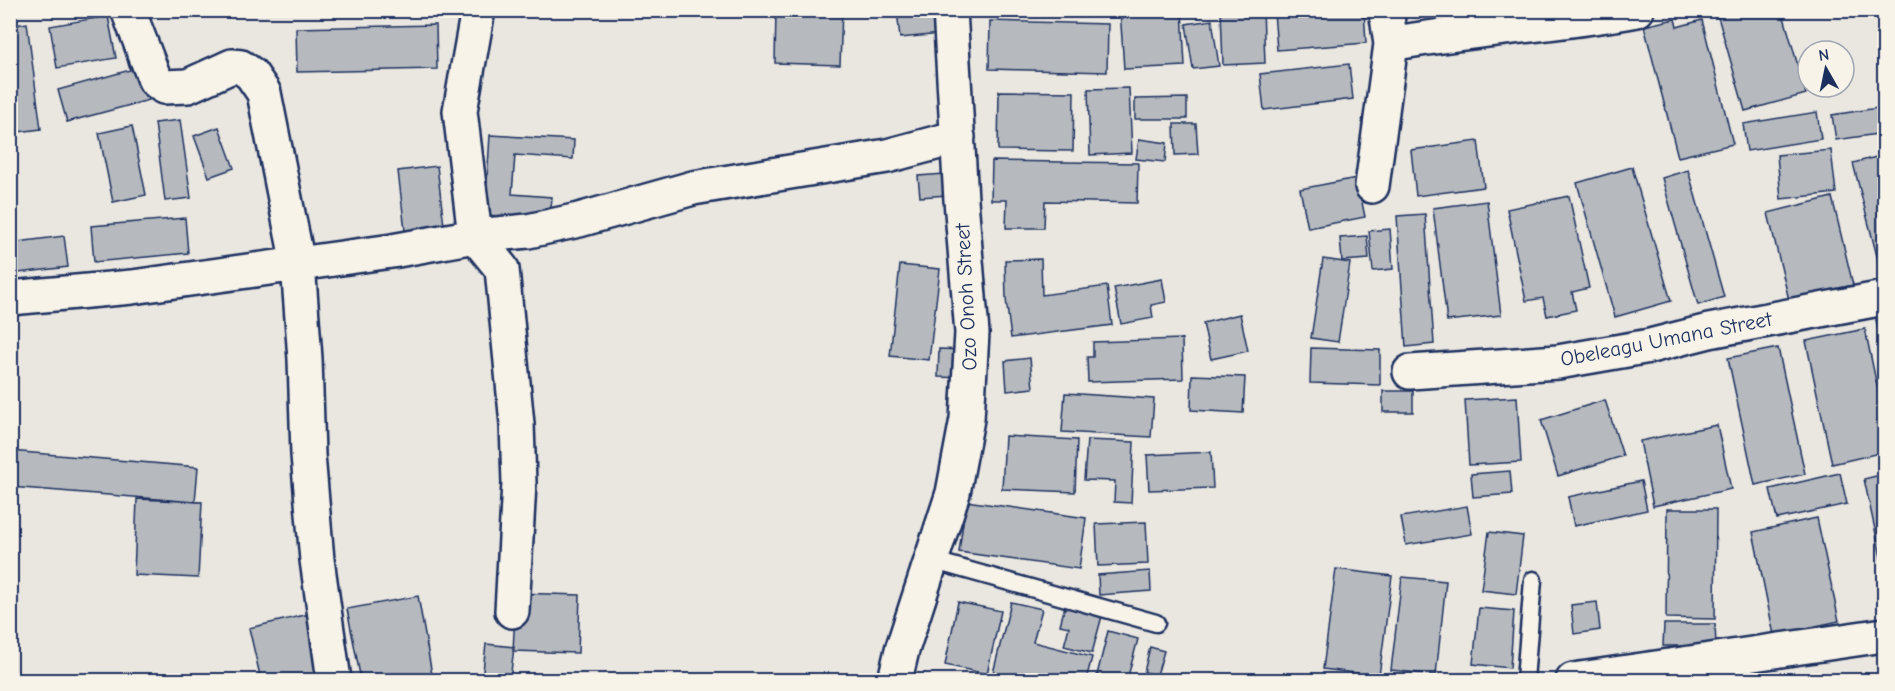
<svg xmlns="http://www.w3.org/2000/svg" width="1895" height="691" viewBox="0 0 1895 691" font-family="'Comic Neue',sans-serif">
<rect width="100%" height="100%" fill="#eae7e0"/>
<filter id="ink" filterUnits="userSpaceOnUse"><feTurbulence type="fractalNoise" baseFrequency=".0167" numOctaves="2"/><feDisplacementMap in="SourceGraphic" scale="12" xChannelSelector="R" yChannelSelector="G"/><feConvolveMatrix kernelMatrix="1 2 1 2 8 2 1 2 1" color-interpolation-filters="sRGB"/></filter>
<g filter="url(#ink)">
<path fill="#b6babf" stroke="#1b2f5e" stroke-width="1.5" d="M776 10H842L840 65 775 63Z
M897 10H939L941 34 900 38Z
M1120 10H1182L1185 66 1124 69Z
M1221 10H1263L1265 63 1223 65Z
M1299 10H1364L1366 43 1277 50 1274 12Z
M1716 10H1782L1806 94 1745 111Z
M108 16 116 58 57 68 50 26Z
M1675 19 1677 27 1702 20 1733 144 1678 157 1644 26Z
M1212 20 1219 66 1193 69 1186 24Z
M990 21 1108 24 1107 72 989 69Z
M27 23 41 129 10 133V26Z
M436 25 437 69 297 72 296 28Z
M132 40 149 100 67 122 58 90 130 70 122 42Z
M1349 64 1353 99 1264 110 1260 74Z
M1129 88 1132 153 1090 155 1088 89Z
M999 91 1074 92 1073 151 998 150Z
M1187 98V119H1135V99Z
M1884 107V133L1836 140 1832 115Z
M1817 112 1821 139 1747 151 1743 124Z
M180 120 191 198 165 201 155 123Z
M1174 124H1196L1198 154 1175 155Z
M132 126 146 195 113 202 99 133Z
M219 127 234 168 209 177 194 136Z
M490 135 574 140 573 159 515 155 512 194 552 197 550 219 485 215Z
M1139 139 1167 143 1165 162 1136 159Z
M1478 141 1484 187 1416 196 1411 150Z
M1831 150 1836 193 1781 199 1777 155Z
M1884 155V258L1878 260 1853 163Z
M992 161 1138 163 1137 203 1045 201 1044 228H1006L1007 200H991Z
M437 166 445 234 406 239 398 171Z
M1632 167 1671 301 1615 317 1577 183Z
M1688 170 1724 297 1698 305 1662 178Z
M945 174 947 195 920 197 918 176Z
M1357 178 1365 217 1308 228 1300 189Z
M1569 196 1589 288 1572 292 1576 310 1547 316 1543 298 1526 301 1507 209Z
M1832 197 1853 285 1789 300 1768 213Z
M1487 201 1501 315 1447 321 1433 208Z
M1425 214 1434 344 1406 347 1397 216Z
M185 218 188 253 94 262 91 226Z
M1390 229 1393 269 1373 271 1369 231Z
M64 236 68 267 10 274V243Z
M1367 236 1369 259 1342 261 1340 238Z
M1041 259 1042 295 1107 286 1112 325 1011 338 1006 299 1005 260Z
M1323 259 1350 263 1338 342 1311 338Z
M900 265 940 269 929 360 890 356Z
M1162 279 1166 302 1151 305 1153 318 1121 324 1114 288Z
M1240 314 1248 351 1211 359 1203 323Z
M1884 318V361L1876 320Z
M1865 329 1884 419V452L1832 464 1806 341Z
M1182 339 1183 379 1088 382 1087 357H1093V342Z
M1311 348 1380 350V385L1310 383Z
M1778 348 1805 474 1755 485 1728 358Z
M939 349 963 350 962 378 938 377Z
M1030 358 1033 388 1007 391 1005 361Z
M1192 375 1245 377 1243 413 1191 410Z
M1383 391H1413V412H1383Z
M1065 393 1154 399 1151 437 1062 432Z
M1517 397 1521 462 1469 465 1465 400Z
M1605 400 1623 456 1558 476 1541 420Z
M1717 425 1731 489 1653 506 1640 441Z
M1005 436 1077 440 1075 492 1002 489Z
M1087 440 1134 442 1131 503 1114 502 1115 481 1084 480Z
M10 451 198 467 195 502 10 487Z
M1211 452 1213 488 1149 490 1147 455Z
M1510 471 1512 494 1473 497 1471 474Z
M1840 473 1847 504 1777 519 1770 489Z
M1884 474V571L1864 479Z
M1641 481 1647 510 1574 526 1568 497Z
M137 499 202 502 198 578 134 575Z
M966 501 1086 518 1079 569 959 552Z
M1467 506 1472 534 1406 545 1401 517Z
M1667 509H1716L1715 619 1666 618Z
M1817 518 1839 621 1774 635 1753 532Z
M1146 522 1148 564 1098 566 1096 524Z
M1489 532 1523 536 1516 594 1481 590Z
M1336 569 1392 576 1379 676 1323 669Z
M1150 571 1151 591 1099 595 1098 575Z
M1402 577 1446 581 1436 675 1391 670Z
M516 593 580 595 578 653 513 651Z
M418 596 433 680H361L347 609Z
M958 602 1001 611 987 674 945 665Z
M1011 602 1042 609 1033 642 1092 657 1086 680H1022L993 673Z
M1597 602 1600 630 1574 634 1571 605Z
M1065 606 1102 616 1092 653 1064 646 1069 627 1060 625Z
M1479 608 1514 611 1510 668 1473 664Z
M318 612 331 673 297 680H261L249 628Z
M1664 624H1715L1716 646H1663Z
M1108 631 1138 639 1127 680H1118L1097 675Z
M486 644 514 647 510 680H482Z
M1150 647 1164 651 1157 675 1144 672Z"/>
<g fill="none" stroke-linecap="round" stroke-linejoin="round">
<defs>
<path id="service" d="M931 560 1156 623
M1525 680 1533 580"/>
<path id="minor" d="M128 10 155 80 164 87 188 86 232 66 241 67 251 74 264 93 298 264 305 359 308 455 317 560 334 680
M478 10 460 111 475 236 502 269 517 424 519 483 512 611
M1391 44C1472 29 1555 25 1637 10
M1372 186 1391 44 1386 10
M10 298 132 287 392 251 475 236 528 231 579 220 693 188 887 156 958 137
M1410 372 1558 362 1650 346 1709 331 1884 298
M895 680 902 650 953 493 967 419 972 333 961 200 950 10
M1573 680 1884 635"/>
</defs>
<use href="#service" stroke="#1b2f5e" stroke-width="21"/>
<use href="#minor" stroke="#1b2f5e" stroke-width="38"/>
<use href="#service" stroke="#f7f3e8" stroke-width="16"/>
<use href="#minor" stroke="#f7f3e8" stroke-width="33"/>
</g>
</g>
<g text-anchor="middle" stroke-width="4.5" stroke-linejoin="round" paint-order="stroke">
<g font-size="21" fill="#1b2f5e" stroke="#f7f3e8">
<text transform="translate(966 297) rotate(-93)" y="7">Ozo Onoh Street</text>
<text transform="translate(1666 339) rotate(-11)" y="7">Obeleagu Umana Street</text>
</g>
</g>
<rect width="1895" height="691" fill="none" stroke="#f7f3e8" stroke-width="36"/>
<rect x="18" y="18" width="1859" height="655" fill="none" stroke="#1b2f5e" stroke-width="2" filter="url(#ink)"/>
<g transform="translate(1826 69) rotate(351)"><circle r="28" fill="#f7f3e8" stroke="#9fa5b1" stroke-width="1.5"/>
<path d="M0-4.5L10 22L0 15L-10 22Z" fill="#1b2f5e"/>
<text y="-9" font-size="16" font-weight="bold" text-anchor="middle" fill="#1b2f5e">N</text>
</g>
</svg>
